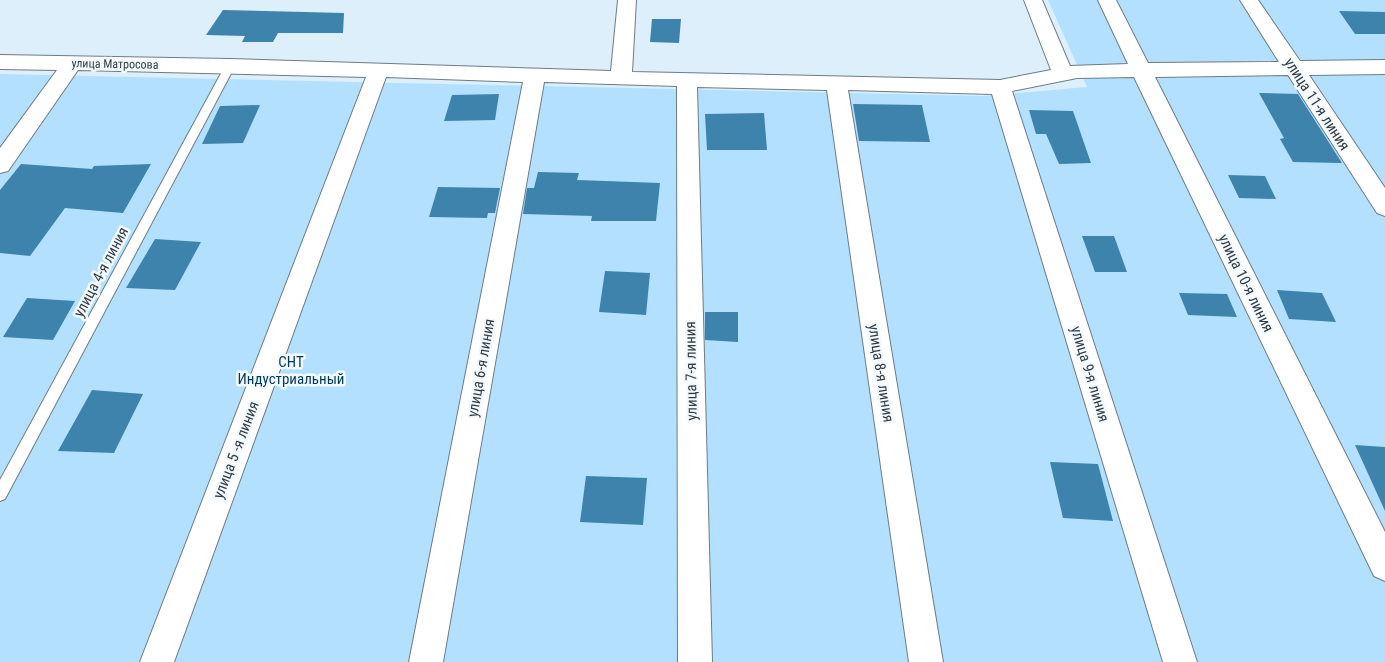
<svg xmlns="http://www.w3.org/2000/svg" width="1385" height="662" viewBox="0 0 1385 662" font-family="'Roboto Condensed',sans-serif">
<rect width="100%" height="100%" fill="#ddeffb"/>
<path fill="#b3e0fe" d="M1048 0H1385V662H0V74L983 96 1087 87Z"/>
<path fill="#3e83ac" d="M223 10 344 13 343 33H278L273 42H242L245 36 206 35Z
M1339 11 1385 12V34H1355Z
M652 19H681L679 43 650 42Z
M1259 93 1298 94 1342 163 1293 162 1280 139 1284 138Z
M499 94 495 120 444 121 452 95Z
M853 104 922 105 930 142 859 141Z
M260 105 243 143 202 144 220 106Z
M1029 110 1073 111 1091 163 1059 164 1046 134H1036Z
M764 113 767 150H707L705 114Z
M21 164 92 169 94 166 151 164 123 213 65 208 30 256 0 253V190Z
M538 172 579 173 577 180 660 183 656 221H591L592 216 523 214 527 188H534Z
M1228 175 1265 176 1276 199 1239 198Z
M438 187 500 188 495 213H488L487 218 429 217Z
M1082 236H1114L1127 272H1095Z
M155 239 201 242 175 290 126 288Z
M605 271 650 273 646 315 599 312Z
M1277 290 1322 293 1336 322 1289 319Z
M1179 293 1227 294 1237 317 1188 315Z
M27 298 75 301 53 340 3 337Z
M705 312H738V342L705 340Z
M92 390 143 394 114 453 58 451Z
M1355 445 1385 447V511Z
M1050 462 1098 464 1113 521 1063 518Z
M586 476 647 478 643 525 580 522Z"/>
<g fill="none" stroke-linecap="round" stroke-linejoin="round">
<defs>
<path id="lane" d="M230 63 235 66 5 499 0 501V480L225 66Z"/>
<path id="street" d="M618 0H636L632 72 1000 80 1051 70 1024 0H1042L1070 66 1128 64 1098 0H1116L1148 63 1279 62 1240 0H1258L1300 61 1385 60V74L1309 75 1385 188V216L1377 213 1288 75 1155 77 1385 532V581L1374 576 1134 77 1077 78 1012 91 1197 662H1163L992 94 848 90 943 662H909L827 90 697 87 712 662H678L677 86 544 82 443 662H409L523 82 386 77 174 662H140L366 77 78 70 8 171 0 173V148L57 70 0 69V55L230 59 611 71Z"/>
</defs>
<use href="#lane" stroke="#6c7c86" stroke-width="2"/>
<use href="#street" stroke="#6c7c86" stroke-width="2"/>
<use href="#lane" fill="#fff" fill-rule="evenodd"/>
<use href="#street" fill="#fff" fill-rule="evenodd"/>
</g>
<g text-anchor="middle" stroke-width="5" stroke-linejoin="round" paint-order="stroke">
<g font-size="12" fill="#353c41" stroke="#f3faff">
<text transform="translate(115 64) rotate(1)" y="4">улица Матросова</text>
</g>
<g font-size="15" fill="#353c41" stroke="#f3faff">
<text transform="translate(1317 104) rotate(57)" y="5">улица 11-я линия</text>
<text transform="translate(101 272) rotate(-62)" y="5">улица 4-я линия</text>
<text transform="translate(1246 283) rotate(64)" y="5">улица 10-я линия</text>
<text transform="translate(481 368) rotate(-80)" y="5">улица 6-я линия</text>
<text transform="translate(691 371) rotate(-91)" y="5">улица 7-я линия</text>
<text transform="translate(881 373) rotate(81)" y="5">улица 8-я линия</text>
<text transform="translate(1090 374) rotate(73)" y="5">улица 9-я линия</text>
<text transform="translate(236 450) rotate(-69)" y="5">улица 5 -я линия</text>
</g>
<g font-size="15" fill="#003a57" stroke="#f3faff">
<text x="291" y="367">СНТ<tspan x="291" dy="17">Индустриальный</tspan></text>
</g>
</g>
</svg>
